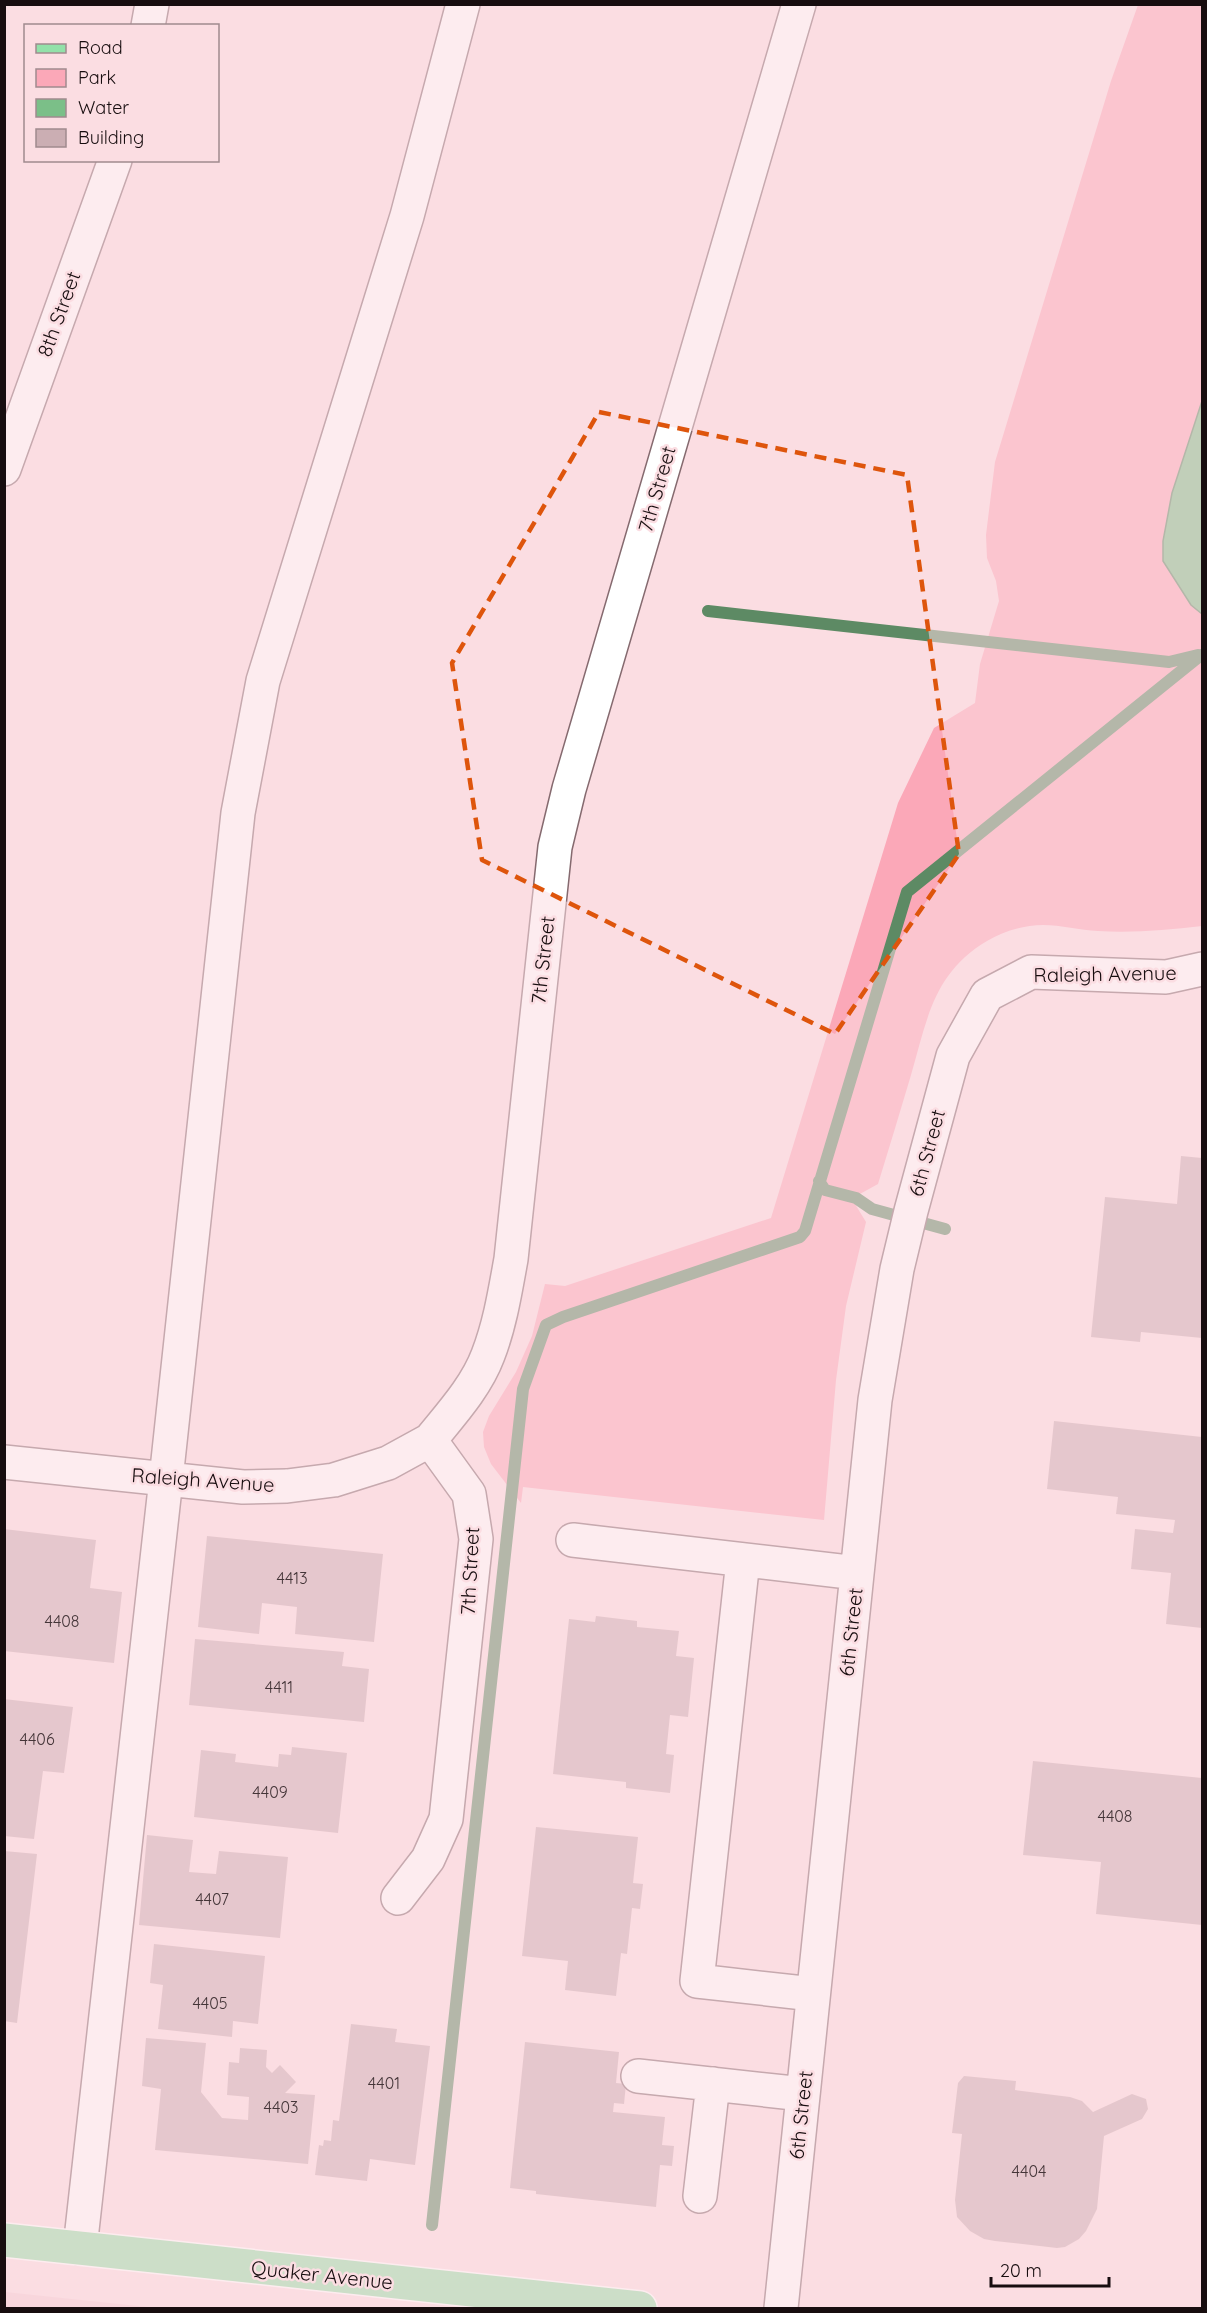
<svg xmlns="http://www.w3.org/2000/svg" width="1207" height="2313" viewBox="0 0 1207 2313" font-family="Quicksand,sans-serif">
<rect width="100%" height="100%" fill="#fbdde2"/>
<path fill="#f4ced5" d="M5 2292 157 2308H5Z"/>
<path fill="#fba8b8" d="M1138 5H1202V926C1167 930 1133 933 1098 931 1080 930 1061 925 1043 925 1024 925 1004 931 987 941 933 973 927 1020 911 1075 900 1112 889 1148 878 1184L858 1195 855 1204 866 1222 846 1306 836 1380 824 1520 523 1487 521 1503 491 1464 484 1447 483 1432 489 1416 516 1372 532 1336 545 1284 565 1286 771 1218 898 803 934 728 975 703 980 664 999 601 996 581 987 558 986 535 995 462 1111 81Z"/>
<path fill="#7bbf88" stroke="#5d8a64" stroke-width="1.5" d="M1202 401V614L1191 605 1163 561V541L1172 493Z"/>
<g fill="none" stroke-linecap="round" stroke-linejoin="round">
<path stroke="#5d8a64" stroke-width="12" d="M708 611 1169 662 1198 655
M819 1181 825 1190 856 1198 872 1209 945 1229
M432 2225 523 1389 546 1325 563 1317 800 1237 805 1231 907 892 1201 655"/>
</g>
<path fill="#cbaeb3" d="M1181 1156 1202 1158V1338L1141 1332 1140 1342 1091 1337 1105 1197 1177 1204Z
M1054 1421 1202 1437V1628L1166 1624 1171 1573 1131 1569 1135 1529 1173 1533 1175 1520 1116 1514 1118 1497 1047 1489Z
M4 1529 96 1540 90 1588 122 1592 114 1663 4 1651Z
M207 1536 383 1554 374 1642 295 1634 297 1607 262 1603 259 1634 198 1627Z
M596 1616 637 1621V1627L679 1631 676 1656 694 1658 688 1717 670 1715 666 1754 674 1755 670 1793 626 1788V1782L553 1774 569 1619 595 1622Z
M195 1639 344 1652 342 1666 369 1669 364 1722 189 1705Z
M4 1699 73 1707 64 1773 43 1771 34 1839 4 1836Z
M292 1747 347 1753 338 1833 194 1817 201 1750 236 1754 235 1762 278 1767 279 1754 291 1755Z
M1033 1761 1202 1778V1925L1096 1914 1101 1862 1023 1855Z
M536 1827 638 1837 633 1883 643 1884 640 1909 632 1908 627 1954 621 1953 616 1996 565 1990 568 1961 522 1956Z
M147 1835 193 1840 189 1872 216 1874 219 1851 288 1857 280 1938 139 1925Z
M4 1851 37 1854 17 2023 4 2021Z
M154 1944 265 1956 258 2024 233 2021 232 2037 158 2029 163 1985 150 1983Z
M351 2024 397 2029 395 2042 430 2046 415 2165 370 2159 367 2181 315 2175 319 2145 323 2146 324 2140 331 2141 333 2120 339 2121Z
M146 2038 206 2043 201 2092 222 2118 248 2120 249 2097 227 2095 229 2062 239 2063 240 2048 267 2050 266 2067 272 2073 280 2065 296 2082 285 2093 315 2095 308 2164 155 2150 161 2089 142 2086Z
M525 2042 619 2052 616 2083 626 2084 624 2104 614 2103 613 2112 665 2117 662 2145 674 2146 672 2166 660 2165 656 2207 536 2194V2191L510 2188Z
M964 2076 1016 2081 1015 2090 1070 2097 1082 2101 1093 2112 1132 2094 1146 2099 1148 2109 1142 2119 1104 2136 1097 2209 1086 2231 1079 2239 1065 2247 1057 2248 995 2241 984 2239 970 2231 957 2217 955 2200 962 2134 952 2133 958 2083Z"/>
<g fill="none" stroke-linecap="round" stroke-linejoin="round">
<defs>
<path id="minor" d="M148 26 152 4
M4 469 115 160
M4 1462 243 1487 287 1486 334 1480 388 1463 430 1440
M573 1540 857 1573
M743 1560 697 1981 813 1994
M398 1898 428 1859 446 1819 476 1539 469 1494 430 1440C451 1414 476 1387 488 1355 500 1324 505 1292 511 1259L555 847 569 789 799 4
M638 2076 803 2094
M700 2196 713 2084
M80 2248 166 1479 238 813 263 681 407 216 463 4
M781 2308 875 1400 897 1269 911 1211 953 1056 987 995 1031 972 1166 977 1202 969"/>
<path id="major" d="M4 2240 640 2308"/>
</defs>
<use href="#minor" stroke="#856a6f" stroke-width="36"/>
<use href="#major" stroke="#fff" stroke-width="36"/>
<use href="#minor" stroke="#fff" stroke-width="33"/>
<use href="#major" stroke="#92e1a9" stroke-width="33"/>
</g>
<path d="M0 0H1207V2313H0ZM599 412 907 475 959 854 835 1034 482 860 452 663Z" fill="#fbdde2" fill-opacity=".55" fill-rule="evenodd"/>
<path fill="none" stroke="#de550c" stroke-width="4.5" stroke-dasharray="12 8" stroke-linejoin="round" d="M599 412 907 475 959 854 835 1034 482 860 452 663Z"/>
<g text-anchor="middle" stroke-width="5" stroke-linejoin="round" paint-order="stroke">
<g font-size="16" fill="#443538">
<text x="292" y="1584">4413</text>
<text x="62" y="1627">4408</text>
<text x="279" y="1693">4411</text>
<text x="37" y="1745">4406</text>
<text x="270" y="1798">4409</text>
<text x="1115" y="1822">4408</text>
<text x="212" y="1905">4407</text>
<text x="210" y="2009">4405</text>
<text x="384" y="2089">4401</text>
<text x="281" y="2113">4403</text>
<text x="1029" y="2177">4404</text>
</g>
<g font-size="20" fill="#170d0f" stroke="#fbdde2">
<text transform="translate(59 314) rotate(-70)" y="7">8th Street</text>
<text transform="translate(657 489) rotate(-74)" y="7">7th Street</text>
<text transform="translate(543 960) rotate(-84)" y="7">7th Street</text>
<text transform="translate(1105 974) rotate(-1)" y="7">Raleigh Avenue</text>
<text transform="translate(927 1153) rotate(-75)" y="7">6th Street</text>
<text transform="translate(203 1480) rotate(4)" y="7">Raleigh Avenue</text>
<text transform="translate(470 1571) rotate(-87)" y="7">7th Street</text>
<text transform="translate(851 1632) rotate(-84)" y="7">6th Street</text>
<text transform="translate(801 2115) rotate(-84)" y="7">6th Street</text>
<text transform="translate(322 2275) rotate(6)" y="7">Quaker Avenue</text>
</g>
</g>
<rect width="1207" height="2313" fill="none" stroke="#170d0f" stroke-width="12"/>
<rect x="24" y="24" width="195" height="138" fill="#fbdde2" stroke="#a08a8e" stroke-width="1.5"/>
<rect x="36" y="44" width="30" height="9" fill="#92e1a9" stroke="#a08a8e" stroke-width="1.5"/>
<text x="78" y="54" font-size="18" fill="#170d0f">Road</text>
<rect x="36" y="69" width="30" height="18" fill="#fba8b8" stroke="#a08a8e" stroke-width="1.5"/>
<text x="78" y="84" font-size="18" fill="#170d0f">Park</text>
<rect x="36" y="99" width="30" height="18" fill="#7bbf88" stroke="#a08a8e" stroke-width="1.5"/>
<text x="78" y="114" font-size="18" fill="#170d0f">Water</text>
<rect x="36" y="129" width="30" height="18" fill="#cbaeb3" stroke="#a08a8e" stroke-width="1.5"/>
<text x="78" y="144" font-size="18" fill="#170d0f">Building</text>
<path d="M991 2277v9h118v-9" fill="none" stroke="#170d0f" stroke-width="3"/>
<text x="1000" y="2277" font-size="18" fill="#170d0f" stroke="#fbdde2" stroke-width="4.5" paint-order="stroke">20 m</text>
</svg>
